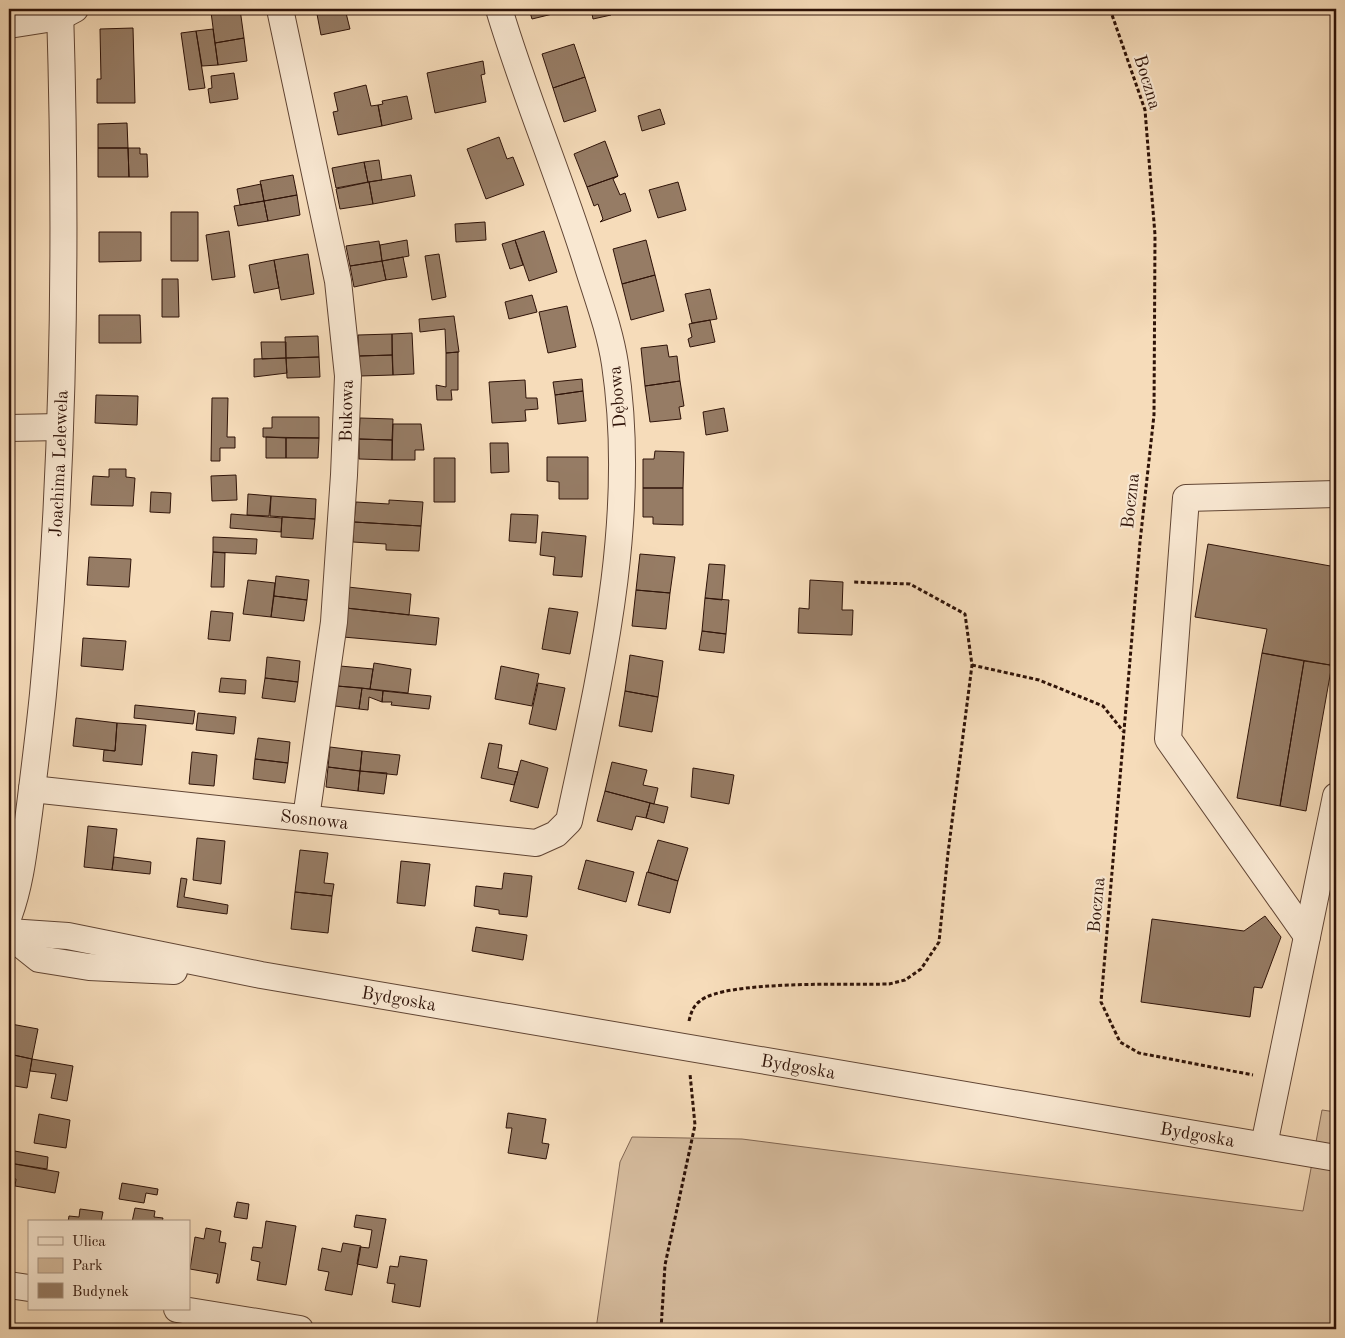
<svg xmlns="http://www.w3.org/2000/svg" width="1345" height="1338" viewBox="0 0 1345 1338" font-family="'Old Standard TT',serif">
<rect width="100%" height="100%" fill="#f6dcba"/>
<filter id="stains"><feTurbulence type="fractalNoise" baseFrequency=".004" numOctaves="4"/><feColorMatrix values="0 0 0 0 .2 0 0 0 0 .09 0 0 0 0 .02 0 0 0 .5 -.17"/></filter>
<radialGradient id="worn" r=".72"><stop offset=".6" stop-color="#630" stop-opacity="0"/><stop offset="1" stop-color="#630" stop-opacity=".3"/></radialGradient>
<path fill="#d4ba9c" stroke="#826652" d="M1322 1110 1336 1112V1329H596L620 1162 632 1137 742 1139 1303 1211Z"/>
<path fill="#967c65" stroke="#2f1308" d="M240 9 244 38 215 43 211 12Z
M316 9H345L350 29 321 35Z
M529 9H573L532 19Z
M591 9H610L611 15 593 19Z
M133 28 135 103H97V79H101L100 29Z
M213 29 218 65 202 66 196 31Z
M196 31 205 88 189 90 181 33Z
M244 38 247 61 218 65 215 43Z
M574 44 585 77 553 88 542 54Z
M483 61 485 74 481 75 486 102 435 113 427 73Z
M234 73 238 99 210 103 208 89 212 88 211 76Z
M585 77 596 111 564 122 553 88Z
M366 85 371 106 378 105 382 126 338 135 333 112 338 111 334 93Z
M407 96 412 119 382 126 378 105 383 104 382 101Z
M660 109 665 124 642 131 638 116Z
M127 123 128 148H98V124Z
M499 137 507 159 513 157 524 185 486 199 467 149Z
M605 141 618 176 587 187 574 154Z
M98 148H128L129 177H98Z
M128 148H140V154H147L148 177H129Z
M379 160 382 180 368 182 364 162Z
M364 162 368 182 336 188 332 168Z
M293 175 297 195 264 201 260 181Z
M411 175 415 196 373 204 369 182Z
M618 176 613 179 620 195 625 193 631 211 600 222 603 219 598 204 594 206 587 187Z
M369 182 373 204 340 209 336 189Z
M678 182 686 210 658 218 649 190Z
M261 184 264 201 240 205 237 189Z
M297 195 300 215 268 221 264 201Z
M264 201 268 221 238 226 234 206Z
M171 212H198V261H171Z
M485 222 486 240 456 242 455 224Z
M229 231 235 277 212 280 206 235Z
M544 231 557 272 529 281 515 240Z
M99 232H141V261L99 262Z
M407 240 409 256 382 261 380 245Z
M515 240 523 265 510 269 502 244Z
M646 240 655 275 622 284 613 249Z
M379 241 382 261 350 266 346 246Z
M308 254 314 294 281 300 274 260Z
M439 254 446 297 432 300 425 256Z
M403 257 407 277 386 280 382 261Z
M274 260 279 288 254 293 249 265Z
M382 261 386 280 354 287 350 266Z
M655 275 664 311 631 320 622 284Z
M162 279H178L179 317H162Z
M710 289 717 319 692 323 685 294Z
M532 295 537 312 509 319 505 302Z
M567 306 576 347 548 353 539 312Z
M99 315H140L141 343H99Z
M454 316 459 352 446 353 445 329 420 332 419 319Z
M710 320 715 342 690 347 688 339 692 337 689 324Z
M412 333 414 374 393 375 392 334Z
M392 334V355L359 356 358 335Z
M318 336 319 357 286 358 285 337Z
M261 342H286V358L262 359Z
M667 345 669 357 677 356 680 381 645 386 641 348Z
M458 352V390H451L452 400H437L436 385 446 387V353Z
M392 355 393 375 360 376 359 356Z
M319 357 320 377 287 378 286 358Z
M286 358 287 373 254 377V359Z
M582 379 583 391 555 395 553 382Z
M525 380 526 398H537L538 409 525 410 526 421 492 423 489 382Z
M680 381 684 406 679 407 681 419 650 422 645 386Z
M583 391 586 421 558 424 555 395Z
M96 395 138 396 137 425 95 423Z
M212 398H228L227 437H235V448H220V461H211Z
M724 408 728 431 706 435 703 412Z
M272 417H319V438L263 437V428H272Z
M360 418 393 419 392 440 359 439Z
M393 424H421L424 450H415V460H392Z
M266 437 286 438V458H266Z
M286 438H319L318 458H286Z
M359 439 392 440V460L359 459Z
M490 443H508L509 472 491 473Z
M655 451 684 452 683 488H643V459H654Z
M547 457H588V499H559V482L547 481Z
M434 458H455V502H434Z
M109 469H126V477L135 478 133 506 91 505 93 476 109 477Z
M236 475 237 500 212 501 211 476Z
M643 488H683V525L653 524V517H643Z
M151 492 171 493 170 513 150 512Z
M248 494 271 496 269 516 247 515Z
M271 496 316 499 315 519 270 516Z
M389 500 423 502 421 526 354 522 356 502 389 504Z
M231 514 282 518 281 532 230 528Z
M511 514 538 515 536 543 509 541Z
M282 517 315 519 313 539 281 537Z
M354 522 421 526 419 551 386 550V544L353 542Z
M542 532 586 536 582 577 553 575 555 557 540 555Z
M213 537 257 539 256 554 213 552Z
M1208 544 1336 567V631L1330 665 1262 653 1267 629 1195 617Z
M213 552 225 553 224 587H211Z
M640 554 675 557 670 593 636 590Z
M89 557 131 559 129 587 87 585Z
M709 564 725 565 722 600 705 598Z
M276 576 309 580 307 600 274 596Z
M248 580 275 583 271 617 243 614Z
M810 580 843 582 842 610H853L852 635 798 633 799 608 809 609Z
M348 587 411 594 409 615 346 608Z
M636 590 670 593 666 629 632 626Z
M274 596 307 600 304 621 271 617Z
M705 598 729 600 726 634 702 631Z
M346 608 439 618 436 645 343 637Z
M549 608 578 612 570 654 542 649Z
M211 611 233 613 230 641 208 639Z
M702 631 726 634 724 653 699 650Z
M83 638 126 641 123 670 81 666Z
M1262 653 1304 661 1280 806 1237 798Z
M630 655 663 661 658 697 625 691Z
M267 657 300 661 298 682 265 678Z
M1304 661 1330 665 1331 670 1306 811 1280 806Z
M374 663 411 669 408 693 370 689Z
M340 666 373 669 370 689 337 686Z
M501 666 539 674 532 706 495 699Z
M221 678 246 680 245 694 219 692Z
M265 678 298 682 295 702 262 698Z
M538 683 565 688 556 730 529 724Z
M337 686 362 688 359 709 335 706Z
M362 688 383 691 382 702 369 697 368 710 359 709Z
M383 691 431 696 429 709 391 705 392 702H382Z
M625 691 658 697 652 732 619 726Z
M135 705 195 711 193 724 134 718Z
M198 713 236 717 234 734 196 730Z
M76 718 117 723 115 751 73 746Z
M117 723 146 725 142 765 103 761 104 750 115 751Z
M258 738 290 742 288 763 255 759Z
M489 743 502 745 498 768 518 772 514 785 481 778Z
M330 747 362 751 360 771 328 767Z
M362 751 400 755 397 775 360 771Z
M192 752 217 755 214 786 189 784Z
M255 759 288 763 285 783 253 779Z
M521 760 548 768 538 808 510 801Z
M612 762 647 770 643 785 658 788 654 804 605 791Z
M328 767 360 771 358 791 326 787Z
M693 768 734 775 729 804 691 797Z
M360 771 387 773 384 794 358 791Z
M605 791 650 803 646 818 636 816 632 830 597 821Z
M650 803 668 807 664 823 646 818Z
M88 826 117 829 112 870 84 867Z
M197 838 225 841 221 884 193 880Z
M658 840 688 848 678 881 648 872Z
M300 850 328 853 324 883 334 884 332 896 295 892Z
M114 857 151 862 150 874 112 870Z
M586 860 634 872 626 902 578 889Z
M401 861 430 864 425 906 397 903Z
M647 872 678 881 670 913 638 905Z
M504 873 532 876 527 917 499 914V910L474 906 476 886 502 889Z
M181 878 187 879 184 897 228 905 227 914 177 907Z
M295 892 332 896 328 933 291 929Z
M1265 916 1281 937 1262 988 1254 987 1250 1017 1141 1002 1152 919 1244 931Z
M476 927 527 935 523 960 472 951Z
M11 1024 38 1029 32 1059 9 1054Z
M9 1054 32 1059 27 1088 9 1085Z
M32 1059 73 1066 67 1101 51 1098 56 1074 30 1071Z
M508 1113 546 1119 542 1143 549 1144 546 1159 508 1153 512 1128H506Z
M39 1114 70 1120 66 1148 34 1143Z
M9 1150 48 1157 47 1169 9 1163Z
M9 1163 59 1172 55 1193 15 1186 16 1179 9 1178Z
M122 1183 158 1189 157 1195 146 1193 144 1203 119 1199Z
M237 1202 249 1204 247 1219 234 1217Z
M135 1208 155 1211 154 1217 163 1218 162 1222H132Z
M80 1209 103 1212 101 1222H68L69 1216 79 1217Z
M356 1215 386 1219 377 1268 357 1264 360 1247 369 1248 372 1230 354 1227Z
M266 1221 296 1226 286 1285 257 1280 260 1262 251 1260 253 1247 262 1248Z
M206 1228 221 1231 219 1242 226 1243 219 1283H216L218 1274 190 1269 195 1237 204 1239Z
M343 1243 361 1246 352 1295 325 1290 329 1272 318 1270 322 1248 341 1252Z
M400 1256 427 1260 420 1307 392 1302 395 1284 387 1283 390 1266 398 1267Z
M9 1323 25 1326 24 1329H9Z
M483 1324 502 1327 501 1329H482Z"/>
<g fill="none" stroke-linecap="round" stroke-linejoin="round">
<defs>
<g id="minor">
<path d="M280 9 338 281 348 376 344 475 334 622 306 818"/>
<path d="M9 25 60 17 75 9"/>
<path d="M9 428 60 427"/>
<path id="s1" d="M32 789 536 843 556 834 569 821C601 672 638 518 615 364 610 331 598 299 588 267 561 180 525 96 499 9"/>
<path id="s2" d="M9 915C21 882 24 848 29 813 34 773 39 734 43 694 65 467 67 237 60 9"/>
<path id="s3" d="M9 932 68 936 261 975 1336 1158"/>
<path d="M9 935 39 959 89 967 174 971"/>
<path d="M1307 936 1168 739 1186 498 1336 494"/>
<path d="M1264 1145 1336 796"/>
<path d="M9 1285 29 1288"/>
<path d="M177 1309 300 1329"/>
</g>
</defs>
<use href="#minor" stroke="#614534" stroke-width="28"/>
<path stroke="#2f1308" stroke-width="3" stroke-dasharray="4 2.5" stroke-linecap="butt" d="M1110 9 1145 110 1155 235 1154 415 1140 542 1101 1002 1120 1042 1139 1053 1253 1075
M972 665 1039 680 1103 706 1123 731
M689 1021C691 1013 693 1006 700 1001 725 980 851 985 889 984L905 980 921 969 939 942 948 853 972 665 965 614 910 584 853 582
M661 1329 665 1265 695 1125 690 1074"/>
<use href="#minor" stroke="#f9e8d2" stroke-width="26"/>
</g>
<g text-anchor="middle" stroke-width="4.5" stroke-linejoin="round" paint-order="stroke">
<g font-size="18" fill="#2f1308" stroke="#f9e8d2">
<text transform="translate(1148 82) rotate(73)" y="6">Boczna</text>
<text transform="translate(617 397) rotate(-95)" y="6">Dębowa</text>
<text transform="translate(346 411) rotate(-89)" y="6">Bukowa</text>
<text dy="6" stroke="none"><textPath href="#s2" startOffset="455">Joachima Lelewela</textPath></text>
<text transform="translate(1130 501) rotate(-84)" y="6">Boczna</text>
<text dy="6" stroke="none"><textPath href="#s1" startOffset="284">Sosnowa</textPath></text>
<text transform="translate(1096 905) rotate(-85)" y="6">Boczna</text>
<text dy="6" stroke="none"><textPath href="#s3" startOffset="396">Bydgoska</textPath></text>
<text dy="6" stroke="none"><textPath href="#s3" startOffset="801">Bydgoska</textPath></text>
<text dy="6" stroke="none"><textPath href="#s3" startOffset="1206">Bydgoska</textPath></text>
</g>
</g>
<rect width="1345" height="1338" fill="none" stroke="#f6dcba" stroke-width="30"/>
<rect x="10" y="10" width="1325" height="1318" fill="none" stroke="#2f1308" stroke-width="2.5"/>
<rect x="15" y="15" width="1315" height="1308" fill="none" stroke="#2f1308"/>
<rect x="28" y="1220" width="162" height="90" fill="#f9e8d2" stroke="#a89381"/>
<rect x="38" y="1237" width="25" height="8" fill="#f9e8d2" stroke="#a89381"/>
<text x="72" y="1246" font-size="15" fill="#2f1308">Ulica</text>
<rect x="38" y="1258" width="25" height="15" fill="#d4ba9c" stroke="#a89381"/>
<text x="72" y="1270" font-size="15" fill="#2f1308">Park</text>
<rect x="38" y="1283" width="25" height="15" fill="#967c65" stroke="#a89381"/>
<text x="72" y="1296" font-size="15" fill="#2f1308">Budynek</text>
<rect width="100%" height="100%" filter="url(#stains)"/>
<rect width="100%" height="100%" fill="url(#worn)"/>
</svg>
